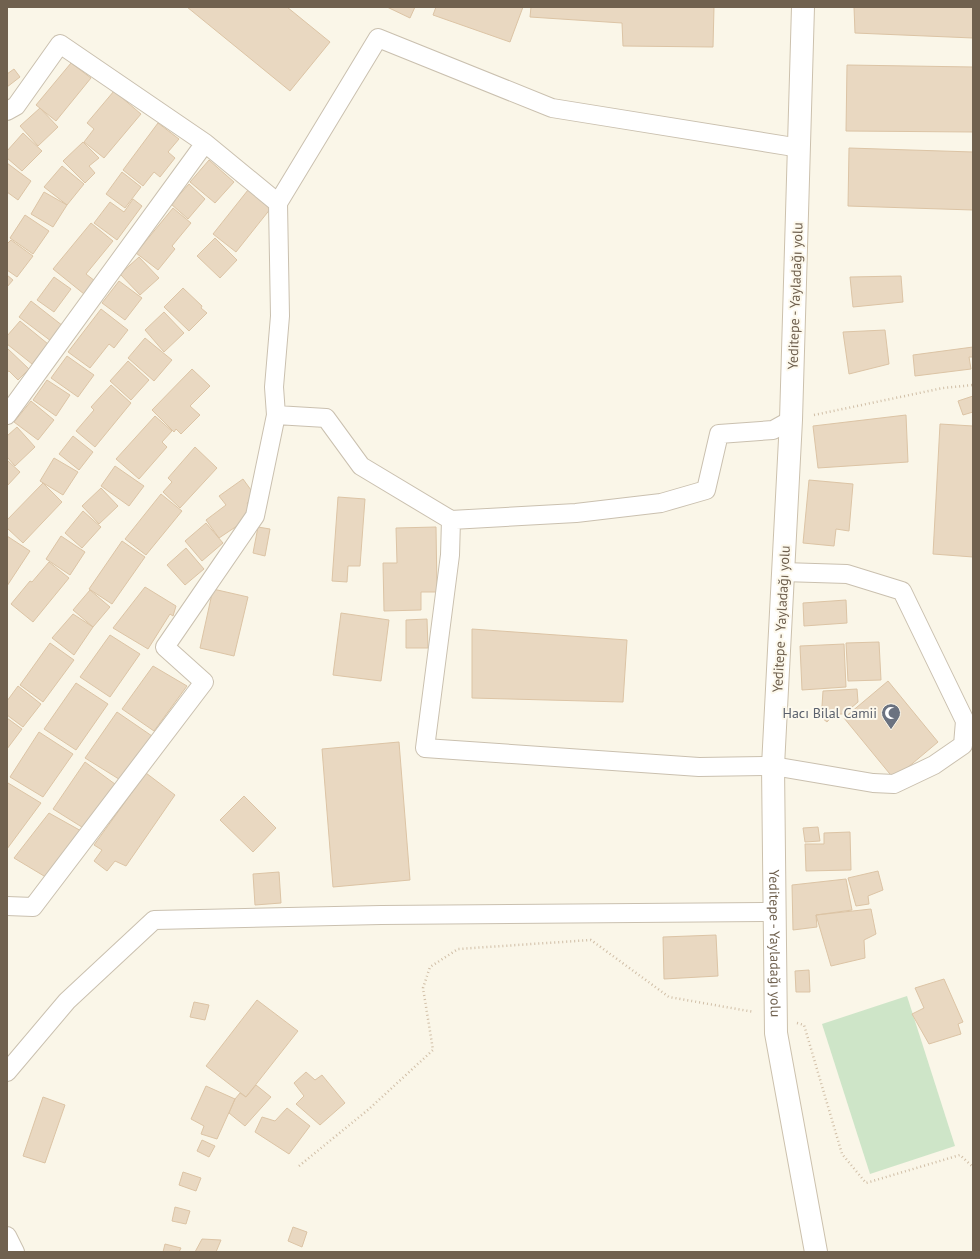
<svg xmlns="http://www.w3.org/2000/svg" width="980" height="1259" viewBox="0 0 980 1259" font-family="'PT Sans',sans-serif">
<rect width="100%" height="100%" fill="#faf6e8"/>
<path fill="#cee5c8" d="M907 996 955 1146 870 1174 822 1024Z"/>
<path fill="#e9d8c1" stroke="#dcc4a5" d="M187 7H287L330 42 290 91Z
M387 7H415L410 18Z
M436 7H523L510 42 433 15Z
M531 7H714L713 47 623 46 622 23 530 17Z
M854 7H973V38L855 33Z
M71 63 91 78 56 121 36 105Z
M847 65 973 67V132L846 131Z
M14 69 20 77 7 87V74Z
M114 91 141 114 104 158 84 142 94 129 87 123Z
M40 108 58 127 38 146 20 126Z
M158 123 179 139 168 152 175 158 160 177 154 172 143 186 123 170Z
M23 133 42 151 22 171 7 158V151Z
M83 142 99 158 89 166 95 173 85 183 63 161Z
M849 148 973 152V210L848 206Z
M209 160 234 182 215 203 190 182Z
M7 163 31 181 18 200 7 192Z
M62 166 84 184 67 205 44 187Z
M122 172 141 187 125 208 106 194Z
M189 184 205 199 188 219 171 204Z
M248 190 271 208 236 252 213 234Z
M44 192 67 205 53 227 31 214Z
M133 199 142 206 117 240 94 223 110 202 124 212Z
M173 208 191 223 172 246 175 249 158 270 136 253Z
M25 215 49 231 33 254 10 238Z
M91 223 113 241 86 274 95 281 84 294 53 269Z
M215 238 237 260 220 278 197 256Z
M11 240 33 256 17 277 7 270V244Z
M139 257 159 278 140 295 120 274Z
M7 275 13 280 7 287Z
M901 276 903 302 853 307 850 277Z
M54 277 71 289 54 312 37 300Z
M119 281 142 298 125 320 102 303Z
M183 288 202 306 201 308 207 313 189 331 164 307Z
M31 301 63 326 51 341 19 317Z
M101 309 128 330 114 348 109 344 90 368 68 352Z
M164 312 184 333 164 352 145 330Z
M20 321 48 344 32 364 7 344V336Z
M885 330 889 364 849 374 843 332Z
M145 338 172 360 154 381 128 358Z
M973 347V357H969L971 369 915 376 913 355Z
M7 348 29 369 18 380 9 371 7 372Z
M67 356 94 375 78 397 51 378Z
M128 361 149 380 131 400 110 381Z
M192 369 210 386 190 406 200 415 181 434 176 429 174 432 152 410Z
M47 380 70 395 56 416 33 400Z
M111 385 131 403 95 447 76 431 94 410 91 407Z
M973 396V412L963 415 958 401Z
M31 401 54 420 38 440 14 422Z
M906 415 908 462 818 468 813 426Z
M155 416 172 431 162 442 167 447 139 479 116 459Z
M940 424 973 426V557L933 554Z
M17 427 35 447 15 466 7 457V436Z
M73 436 93 452 79 470 59 454Z
M195 447 217 468 180 508 163 492 172 482 168 478Z
M54 458 78 472 63 495 40 481Z
M7 460 20 472 7 486Z
M115 466 144 486 129 506 101 486Z
M243 479 256 497 247 503 255 514 219 538 206 520 226 505 219 496Z
M809 480 853 484 849 531 836 529 834 546 803 543Z
M43 483 62 502 23 543 7 528V520Z
M101 488 118 506 99 524 82 506Z
M161 494 182 511 146 555 125 539Z
M338 497 365 499 360 566H348L347 582 332 581Z
M83 511 101 527 82 548 65 533Z
M206 523 223 543 202 561 185 541Z
M258 527 270 529 265 556 253 553Z
M436 527 437 592H421V610L384 611 383 563H397L396 528Z
M7 536 30 551 7 586Z
M61 536 85 552 70 575 46 559Z
M122 541 145 557 112 604 89 589Z
M186 548 204 569 185 585 167 565Z
M49 562 69 578 33 622 11 604 30 581 32 582Z
M145 587 176 606 173 616 170 614 148 649 113 628Z
M213 589 248 597 234 656 200 648Z
M90 590 110 607 93 627 73 610Z
M846 600 847 623 804 626 803 603Z
M341 613 389 620 381 681 333 675Z
M73 614 93 627 74 655 52 638Z
M427 619 428 648H406V620Z
M472 629 627 640 623 702 472 698Z
M110 635 140 654 110 697 80 677Z
M879 642 881 680 848 681 846 643Z
M50 643 74 660 43 702 20 685Z
M844 644 846 687 802 690 800 646Z
M153 666 187 686 154 731 122 709Z
M888 681 938 742 894 779 844 718Z
M76 683 108 704 76 750 44 729Z
M18 686 41 704 23 727 7 715V701Z
M857 689 858 702 844 714H834L827 722 817 714 822 706 823 691Z
M117 712 152 736 122 781 85 758Z
M7 718 22 729 7 749Z
M39 732 73 754 43 797 10 777Z
M399 742 410 880 333 887 322 749Z
M85 762 119 787 85 829 53 809Z
M146 773 175 795 126 866 115 861 107 871 94 861 102 850 94 845Z
M8 783 41 803 7 849V785Z
M244 796 276 828 253 852 220 820Z
M49 813 83 832 49 879 14 858Z
M818 827 820 841 805 842 803 828Z
M850 832 851 870 806 871 805 844H824V833Z
M878 871 883 890 868 896 869 904 856 906 848 878Z
M279 872 281 903 255 905 253 874Z
M846 879 852 910 816 915 817 927 793 930 792 885Z
M871 909 876 934 864 940 865 958 831 966 816 915Z
M716 935 718 976 664 979 663 937Z
M809 970 810 992H796L795 971Z
M944 979 963 1022 958 1024 961 1034 929 1044 912 1014 924 1008 915 988Z
M257 1000 298 1031 246 1097 206 1066Z
M194 1002 209 1005 205 1020 190 1017Z
M306 1072 315 1080 322 1075 345 1103 320 1125 296 1104 304 1096 294 1083Z
M256 1085 271 1097 245 1126 229 1113 235 1099 240 1093 246 1097Z
M206 1086 235 1099 217 1139 201 1134 204 1126 191 1119Z
M43 1097 65 1105 45 1163 23 1156Z
M287 1108 310 1126 289 1154 255 1132 262 1117 275 1121Z
M202 1140 215 1146 209 1157 197 1151Z
M183 1172 201 1178 196 1191 179 1185Z
M175 1207 190 1211 186 1224 172 1221Z
M293 1227 307 1232 302 1247 288 1241Z
M202 1239 221 1240 216 1252H195Z
M165 1244 181 1248 179 1252H163Z"/>
<g fill="none" stroke-linecap="round" stroke-linejoin="round">
<defs>
<path id="minor" d="M7 111 16 106 60 44 205 143 278 203 280 316 274 387 276 415 255 516 165 647 204 682 33 907 7 906
M278 203 378 38 552 108 800 148
M7 415 205 143
M276 415 326 418 361 466 451 520 450 555 425 748 699 767 773 766 873 783 894 784 934 765 963 745 965 721 902 591 847 574 783 572
M451 520 576 513 661 503 706 490 719 434 773 430 791 420
M7 1072 67 1001 154 920 381 915 774 912
M7 1236 15 1252"/>
<g id="secondary">
<path id="s1" d="M803 7 791 420 773 766 776 1033 816 1252"/>
</g>
</defs>
<use href="#minor" stroke="#cac0af" stroke-width="20"/>
<use href="#secondary" stroke="#ccc1ad" stroke-width="24"/>
<path stroke="#d0bea6" stroke-width="2.5" stroke-dasharray="1 3" stroke-linecap="butt" d="M814 415 943 388 973 385
M797 1023 804 1025 842 1154 866 1183 960 1155 973 1167
M299 1166 369 1109 433 1050 423 988 430 967 458 949 591 940 669 997 754 1012"/>
<use href="#minor" stroke="#fff" stroke-width="18"/>
<use href="#secondary" stroke="#fff" stroke-width="22"/>
</g>
<defs>
<symbol id="mosque-pin" viewBox="-11 -11 22 30"><path d="M0 17L-7.5 6A9.5 9.5 0 1 1 7.5 6Z" fill="#6b7280" stroke="#fdf9ed"/><path d="M3.5-4.9A6 6 0 1 0 3.5 4.9A5 5 0 1 1 3.5-4.9Z" fill="#fff"/></symbol>
</defs>
<g fill-rule="evenodd">
<use href="#mosque-pin" x="880" y="702" width="22" height="30"/>
</g>
<g text-anchor="middle" stroke-width="4" stroke-linejoin="round" paint-order="stroke">
<g font-size="14" fill="#70614f" stroke="#fdf9ed">
<text transform="translate(795 296) rotate(-88)" y="5">Yeditepe - Yayladağı yolu</text>
<text transform="translate(781 619) rotate(-87)" y="5">Yeditepe - Yayladağı yolu</text>
<text dy="5" stroke="none"><textPath href="#s1" startOffset="937">Yeditepe - Yayladağı yolu</textPath></text>
</g>
<g font-size="14" fill="#5b616d" stroke="#fdf9ed" text-anchor="end">
<text x="877" y="718">Hacı Bilal Camii</text>
</g>
</g>
<rect width="980" height="1259" fill="none" stroke="#70614f" stroke-width="16"/>
</svg>
